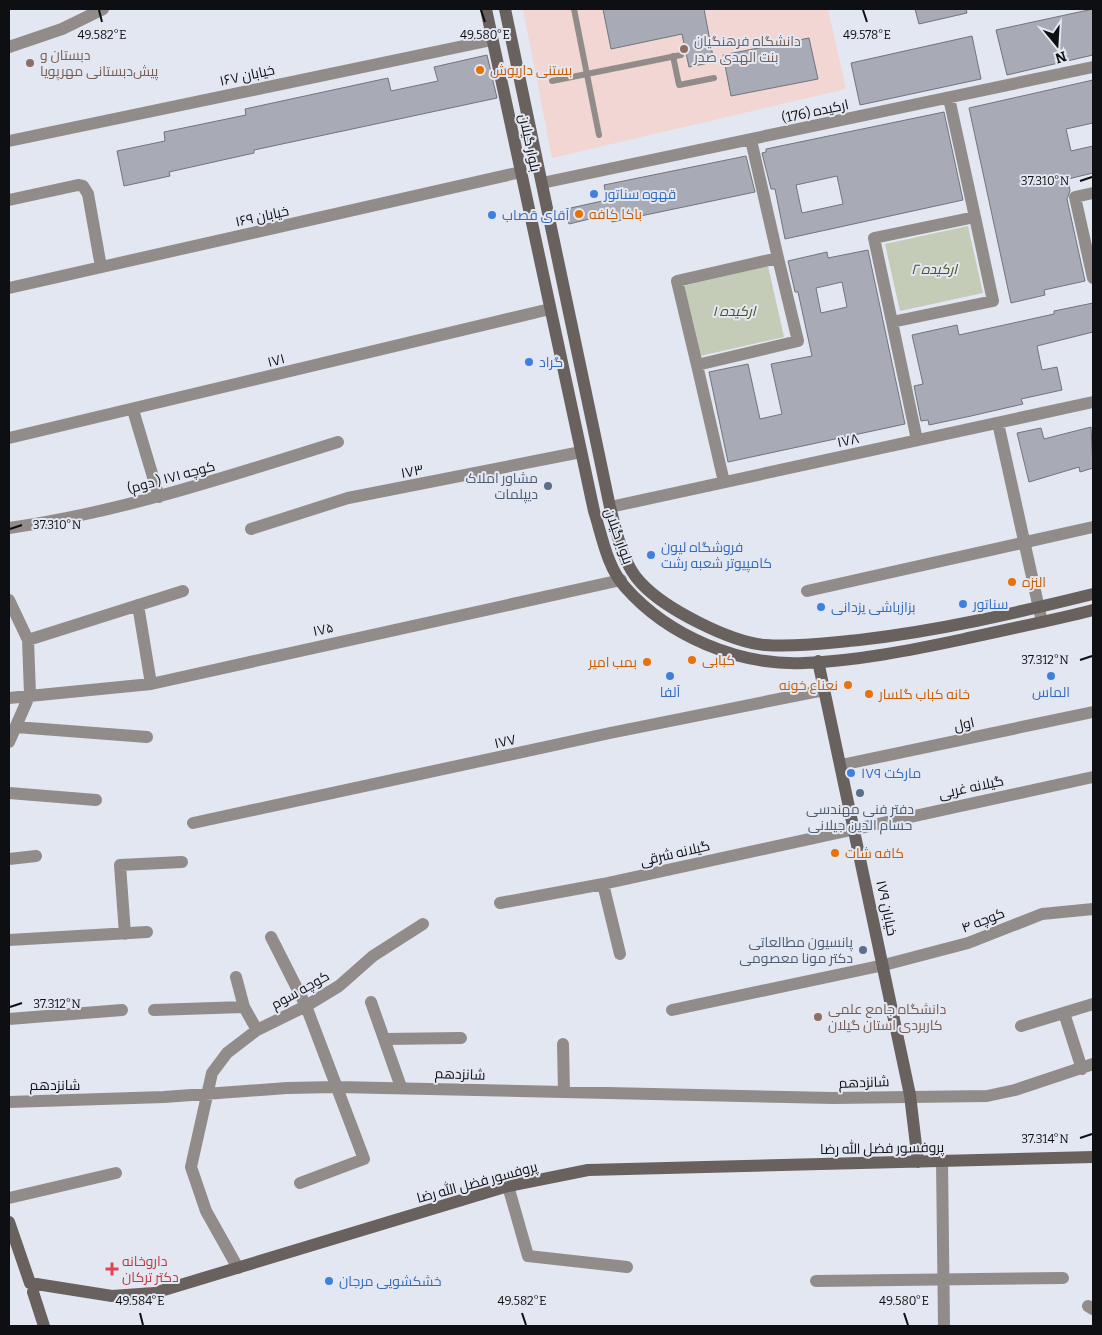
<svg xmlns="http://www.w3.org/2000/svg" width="1102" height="1335" viewBox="0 0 1102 1335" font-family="Bitter,Cairo,serif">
<rect width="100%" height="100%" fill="#e3e7f1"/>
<path fill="#f1d6d3" d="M523 9H828L846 89 552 158Z"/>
<path fill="#c4cbb6" d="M968 226 983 293 900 311 885 244Z
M768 266 784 337 700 356 683 286Z"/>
<path fill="#a8abb5" stroke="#71747d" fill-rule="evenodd" d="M603 9H704L714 62 689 67 682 34 611 49Z
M915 9H966L967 13 919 24Z
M1093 9V55L1007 75 996 30Z
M972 36 981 79 860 105 851 63Z
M809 38 818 79 731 96 723 55Z
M487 55 497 98 254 150V153L169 172 170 176 124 186 117 151 165 141 164 132 246 115 245 109 388 78 391 91 438 81 434 67Z
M1093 80V123L1066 129 1071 151 1093 146V173L1068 179 1070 191 1067 199 1085 281 1044 290 1045 295 1011 303 969 108Z
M944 112 963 200 785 239 775 189H771L762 153 766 152V149ZM837 176 843 204 802 213 796 185Z
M746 156 755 192 612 222 610 214 569 224 566 209 607 200 604 185Z
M868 250 905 424 728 462 709 372 748 364 760 419 782 414 771 364 812 356 798 292H795L788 261 827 252 828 258ZM842 282 847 307 821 313 816 288Z
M1093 303V332L1037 346 1042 370 1057 367 1062 390 1021 399 1023 404 971 416 929 425 928 420 921 421 914 386 923 384 912 335 957 325 959 335 1054 314V311Z
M1091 427 1093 468 1080 472 1079 467 1029 482 1017 433 1041 428 1044 439Z"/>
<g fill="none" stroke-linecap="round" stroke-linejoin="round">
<path stroke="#918c8a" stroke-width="6" d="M574 9 599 135
M673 56 679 85 714 78
M552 81 681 55"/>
<path stroke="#918c8a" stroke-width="12" d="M9 47 62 29 103 9
M949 98 975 217
M751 140 778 258
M9 141 492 40
M542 183 1093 67
M1093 193 1075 197 1093 278
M9 200 78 185 83 186 88 194 101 267
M975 217 993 301 892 322 874 238Z
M778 258 798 341 697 365 677 281Z
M9 288 521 172
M892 322 917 440
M697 365 724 482
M133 410 159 497
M998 423 1042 622
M9 438 550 309
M610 507 1093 402
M9 528C122 512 229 476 338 442
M251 529 348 498 581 452
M807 591 1093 527
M9 600 28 640 30 694 9 742
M138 605 151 684
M28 640 183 591
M9 698 151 684 621 580
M16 727 147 737
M841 765 1093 712
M9 793 96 800
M193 823 610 733 824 690
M9 859 36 856
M603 884 620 954
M500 903 603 884 1093 777
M125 934 120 865 182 862
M271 937 306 1006 364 1159 300 1183
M9 940 147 932
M236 977 244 1007 257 1030
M371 1002 401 1087
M154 1010 244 1007
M672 1010 884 965 968 943 1042 914 1093 909
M1064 1013 1082 1069
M9 1019 122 1010
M1021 1026 1093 1004
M385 1039 461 1038
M563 1044 564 1092
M9 1102 164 1097 287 1088 337 1087 833 1098 987 1096 1015 1090 1093 1064
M942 1161 944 1326
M508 1186 528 1256 627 1267
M9 1198 116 1173
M238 1268 206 1211 191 1167 212 1073 227 1053 257 1030 306 1006 339 986 373 956 423 924
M816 1281 1063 1278
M1088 1306 1093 1309"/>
<path stroke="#68615e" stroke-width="12" d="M486 9 594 511C602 536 607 567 625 587 668 636 739 666 804 663 857 661 912 650 964 639 1007 629 1051 621 1093 610
M505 9 610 507C617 533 622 563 641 583 665 609 730 642 765 645 796 647 828 643 859 640 938 631 1016 613 1093 594
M818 661 910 1095 918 1162
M9 1222 30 1283 112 1296 154 1293 508 1186 588 1170 1093 1157
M33 1292 44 1326"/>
</g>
<path fill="none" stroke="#0e0f12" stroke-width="2" d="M99 10 102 22M481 10 485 22M863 10 867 22M1080 181 1092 177M10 529 22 525M1080 660 1092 656M10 1007 22 1003M1080 1138 1092 1134M140 1313 143 1325M522 1313 526 1325M904 1313 908 1325"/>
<g fill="#8d6e63" stroke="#e3e7f1" stroke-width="2">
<circle cx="684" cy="49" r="5"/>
<circle cx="30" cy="63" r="5"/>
<circle cx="818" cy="1017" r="5"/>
</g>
<g fill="#e8710a" stroke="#e3e7f1" stroke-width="2">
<circle cx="480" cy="70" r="5"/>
<circle cx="579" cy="214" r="5"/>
<circle cx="1012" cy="582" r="5"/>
<circle cx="692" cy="660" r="5"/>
<circle cx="647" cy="662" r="5"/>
<circle cx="848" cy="685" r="5"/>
<circle cx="869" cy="694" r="5"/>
<circle cx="835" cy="853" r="5"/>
</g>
<g fill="#3f7fe0" stroke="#e3e7f1" stroke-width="2">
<circle cx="594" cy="194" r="5"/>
<circle cx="492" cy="215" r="5"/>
<circle cx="529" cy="362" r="5"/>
<circle cx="651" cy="555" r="5"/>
<circle cx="963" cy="604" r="5"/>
<circle cx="821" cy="607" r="5"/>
<circle cx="670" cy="676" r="5"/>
<circle cx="1051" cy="676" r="5"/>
<circle cx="851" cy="773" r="5"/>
<circle cx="329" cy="1281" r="5"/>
</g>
<g fill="#5c6f8a" stroke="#e3e7f1" stroke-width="2">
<circle cx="548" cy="486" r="5"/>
<circle cx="860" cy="793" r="5"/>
<circle cx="863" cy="950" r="5"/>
</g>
<path fill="#e0444e" stroke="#e3e7f1" stroke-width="2" d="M109.5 1261.5h5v5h5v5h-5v5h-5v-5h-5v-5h5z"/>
<g text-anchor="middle" stroke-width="4" stroke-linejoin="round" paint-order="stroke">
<g font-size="14" fill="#785e54" stroke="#e3e7f1" text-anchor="start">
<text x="694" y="46">دانشگاه فرهنگیان<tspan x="694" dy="16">بنت الهدی صدر</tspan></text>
<text x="40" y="60">دبستان و<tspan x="40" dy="16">پیش‌دبستانی مهرپویا</tspan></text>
<text x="828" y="1014">دانشگاه جامع علمی<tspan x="828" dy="16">کاربردی استان گیلان</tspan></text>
</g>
<g font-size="14" fill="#c56008" stroke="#e3e7f1" text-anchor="start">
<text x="490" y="75">بستنی داریوش</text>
<text x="589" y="219">باکا کافه</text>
<text x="1022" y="587">النزه</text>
<text x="702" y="665">کبابی</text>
<text x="637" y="667" text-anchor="end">بمب امیر</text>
<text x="838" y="690" text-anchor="end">نعناع خونه</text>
<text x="879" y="699">خانه کباب گلسار</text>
<text x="845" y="858">کافه شات</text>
</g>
<g font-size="14" fill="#0e0f12" stroke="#e3e7f1">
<text transform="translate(247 75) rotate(-12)" y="5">خیابان ۱۶۷</text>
<text transform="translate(815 111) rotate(-12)" y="5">ارکیده (176)</text>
<text transform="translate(530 143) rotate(78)" y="5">بلوار گیلان</text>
<text transform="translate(262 216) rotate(-12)" y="5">خیابان ۱۶۹</text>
<text transform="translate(276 360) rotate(-14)" y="5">۱۷۱</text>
<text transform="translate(848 440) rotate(-12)" y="5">۱۷۸</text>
<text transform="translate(412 471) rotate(-10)" y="5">۱۷۳</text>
<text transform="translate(171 477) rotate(-15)" y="5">کوچه ۱۷۱ ( دوم)</text>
<text transform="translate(619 536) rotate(70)" y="5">بلوار گیلان</text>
<text transform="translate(323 629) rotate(-12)" y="5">۱۷۵</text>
<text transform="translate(964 724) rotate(-12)" y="5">اول</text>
<text transform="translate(505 741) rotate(-13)" y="5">۱۷۷</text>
<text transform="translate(971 787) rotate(-12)" y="5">گیلانه غربی</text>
<text transform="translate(675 853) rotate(-13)" y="5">گیلانه شرقی</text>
<text transform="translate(887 908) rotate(78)" y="5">خیابان ۱۷۹</text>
<text transform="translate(983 920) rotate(-21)" y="5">کوچه ۴</text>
<text transform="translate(300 990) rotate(-29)" y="5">کوچه سوم</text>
<text transform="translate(460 1074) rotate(2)" y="5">شانزدهم</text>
<text transform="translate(864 1082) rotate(-2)" y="5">شانزدهم</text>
<text x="55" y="1090">شانزدهم</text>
<text transform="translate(882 1148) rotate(-1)" y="5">پروفسور فضل الله رضا</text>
<text transform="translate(477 1182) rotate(-15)" y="5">پروفسور فضل الله رضا</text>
</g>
<g font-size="14" fill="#366cbe" stroke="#e3e7f1" text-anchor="start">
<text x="604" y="199">قهوه سناتور</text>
<text x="502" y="220">آقای قصاب</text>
<text x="539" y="367">گراد</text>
<text x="661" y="552">فروشگاه لیون<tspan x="661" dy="16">کامپیوتر شعبه رشت</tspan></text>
<text x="973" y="609">سناتور</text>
<text x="831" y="612">بزازباشی یزدانی</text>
<text x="670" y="697" text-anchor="middle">آلفا</text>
<text x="1051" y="697" text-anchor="middle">الماس</text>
<text x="861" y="778">۱۷۹ مارکت</text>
<text x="339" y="1286">خشکشویی مرجان</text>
</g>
<g font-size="14" font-style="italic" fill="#475425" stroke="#e3e7f1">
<text x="934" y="274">ارکیده ۲</text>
<text x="734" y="316">ارکیده ۱</text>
</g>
<g font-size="14" fill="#4e5e75" stroke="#e3e7f1" text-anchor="end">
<text x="538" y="483">مشاور املاک<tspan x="538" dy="16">دیپلمات</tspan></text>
<text x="860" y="814" text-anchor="middle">دفتر فنی مهندسی<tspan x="860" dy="16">حسام‌ الدین جیلانی</tspan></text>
<text x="853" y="947">پانسیون مطالعاتی<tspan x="853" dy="16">دکتر مونا معصومی</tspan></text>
</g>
<g font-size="14" fill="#be3a42" stroke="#e3e7f1" text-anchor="start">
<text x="122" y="1266">داروخانه<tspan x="122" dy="16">دکتر ترکان</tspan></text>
</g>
</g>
<g font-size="12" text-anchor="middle" fill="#0e0f12" stroke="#e3e7f1" stroke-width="4" stroke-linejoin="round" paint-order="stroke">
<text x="102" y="39">49.582°E</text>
<text x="485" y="39">49.580°E</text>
<text x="867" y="39">49.578°E</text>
<text x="1045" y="185">37.310°N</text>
<text x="57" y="529">37.310°N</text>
<text x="1045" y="664">37.312°N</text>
<text x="57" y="1008">37.312°N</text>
<text x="1045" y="1143">37.314°N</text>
<text x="140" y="1305">49.584°E</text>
<text x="522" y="1305">49.582°E</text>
<text x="904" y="1305">49.580°E</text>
</g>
<rect width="1102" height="1335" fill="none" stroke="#0e0f12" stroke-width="20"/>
<g transform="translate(1057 45) rotate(162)" stroke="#e3e7f1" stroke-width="4" paint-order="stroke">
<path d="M0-4L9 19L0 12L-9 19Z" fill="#0e0f12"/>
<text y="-8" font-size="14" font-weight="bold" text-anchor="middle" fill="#0e0f12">N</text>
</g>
</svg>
